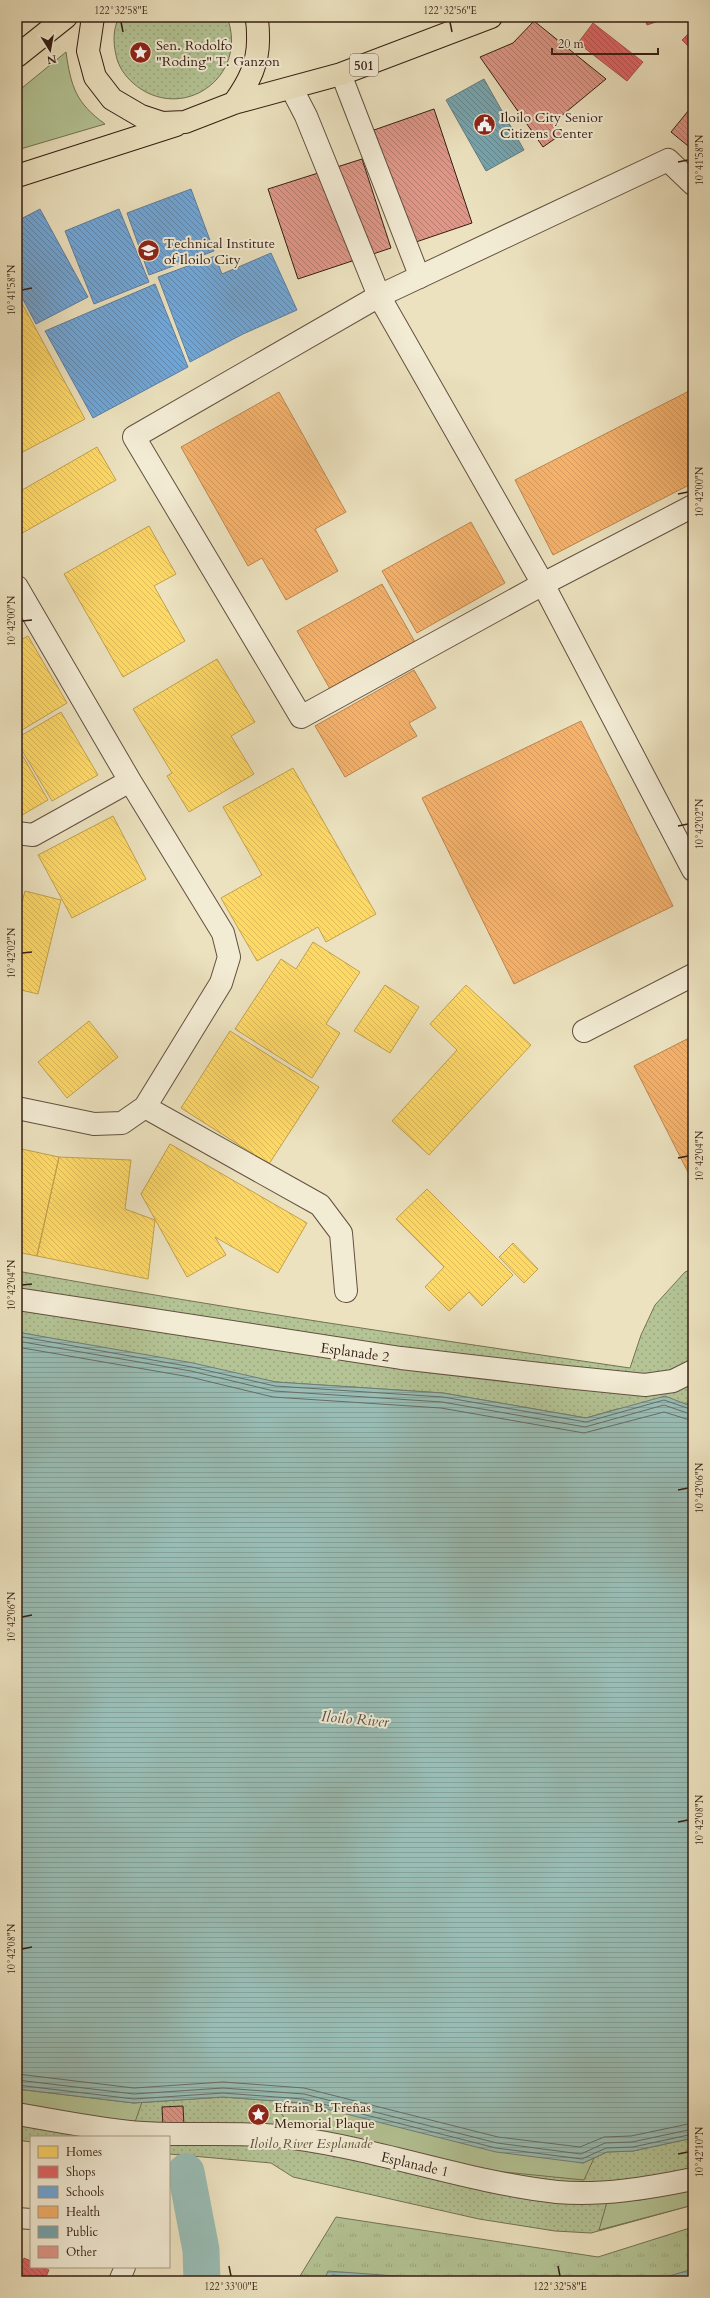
<svg xmlns="http://www.w3.org/2000/svg" width="710" height="2298" viewBox="0 0 710 2298" font-family="Cardo,serif">
<defs>
<pattern id="grass-tufts" width="24" height="20" patternUnits="userSpaceOnUse"><rect width="24" height="20" fill="#b4c495"/><path d="M3 7l-1-3M5 7V3M7 7l1-3M15 17l-1-3M17 17v-4M19 17l1-3" fill="none" stroke="#9ba880"/></pattern>
<pattern id="park-dots" width="8" height="8" patternUnits="userSpaceOnUse"><rect width="8" height="8" fill="#b4c495"/><path d="M2 2h.1M6 6h.1" fill="none" stroke="#9ba880" stroke-width="1.8" stroke-linecap="round"/></pattern>
<pattern id="water-rules" width="6" height="5" patternUnits="userSpaceOnUse"><rect width="6" height="5" fill="#99bdb5"/><path d="M0 2.5h6" fill="none" stroke="#84a29b"/></pattern>
<pattern id="homes-back-hatch" width="6" height="6" patternUnits="userSpaceOnUse"><rect width="6" height="6" fill="#ffd966"/><path d="M-1 5l2 2M0 0l6 6M5-1l2 2" fill="none" stroke="#dbba58"/></pattern>
<pattern id="shops-back-hatch" width="6" height="6" patternUnits="userSpaceOnUse"><rect width="6" height="6" fill="#e06666"/><path d="M-1 5l2 2M0 0l6 6M5-1l2 2" fill="none" stroke="#b65353"/></pattern>
<pattern id="schools-back-hatch" width="6" height="6" patternUnits="userSpaceOnUse"><rect width="6" height="6" fill="#6fa8dc"/><path d="M-1 5l2 2M0 0l6 6M5-1l2 2" fill="none" stroke="#5c88b1"/></pattern>
<pattern id="health-back-hatch" width="6" height="6" patternUnits="userSpaceOnUse"><rect width="6" height="6" fill="#f6b26b"/><path d="M-1 5l2 2M0 0l6 6M5-1l2 2" fill="none" stroke="#d4995c"/></pattern>
<pattern id="public-back-hatch" width="6" height="6" patternUnits="userSpaceOnUse"><rect width="6" height="6" fill="#76a5af"/><path d="M-1 5l2 2M0 0l6 6M5-1l2 2" fill="none" stroke="#62868d"/></pattern>
<pattern id="building-back-hatch" width="6" height="6" patternUnits="userSpaceOnUse"><rect width="6" height="6" fill="#e09788"/><path d="M-1 5l2 2M0 0l6 6M5-1l2 2" fill="none" stroke="#b67b6e"/></pattern>
</defs>
<rect width="100%" height="100%" fill="#ece2bf"/>
<filter id="stains"><feTurbulence type="fractalNoise" baseFrequency=".005" numOctaves="4"/><feColorMatrix values="0 0 0 0 .2 0 0 0 0 .09 0 0 0 0 .02 0 0 0 .5 -.17"/></filter>
<radialGradient id="worn" r=".72"><stop offset=".6" stop-color="#630" stop-opacity="0"/><stop offset="1" stop-color="#630" stop-opacity=".3"/></radialGradient>
<path fill="url(#grass-tufts)" stroke="#747255" d="M336 2217 598 2257 693 2227V2281H297Z"/>
<path fill="url(#park-dots)" stroke="#747255" d="M119 17H227C250 77 181 125 133 83 125 76 118 66 116 55 113 42 113 29 119 17Z
M693 1269V1407L687 1403 617 1409 586 1418 443 1393 276 1382 17 1332V1271C221 1308 425 1338 630 1368L641 1335 655 1305 685 1272Z
M17 2089 134 2103 223 2097 303 2103 496 2152 583 2163 607 2152 633 2151 693 2138V2205L591 2233 555 2231 479 2219 293 2177 271 2163 169 2154V2137H31V2142L17 2140Z"/>
<path fill="#b4c495" stroke="#747255" d="M66 52C71 87 76 103 105 124L17 150V92Z
M17 2089 134 2103 142 2102 134 2125 17 2105Z
M273 2101 303 2103 583 2163 594 2158 584 2180 484 2170 293 2131Z
M693 2188V2205L599 2230 607 2202 640 2200Z"/>
<path fill="url(#water-rules)" stroke="#717e75" d="M17 1332 193 1363 276 1382 443 1393 586 1418 665 1396 693 1407V2138L633 2151 607 2152 583 2163 496 2152 303 2103 223 2097 134 2103 17 2089Z
M693 2269V2281H652Z
M328 2271 464 2281H324Z"/>
<path fill="url(#homes-back-hatch)" stroke="#c2a14e" d="M19 298 85 419 17 455V299Z
M97 447 116 480 17 536V493Z
M149 526 176 574 154 586 185 641 123 677 64 574Z
M28 636 67 703 17 733V642Z
M217 659 255 722 231 736 254 774 189 812 167 776 172 773 133 709Z
M61 712 98 775 52 801 17 742V738Z
M17 746 48 800 17 818Z
M293 768 376 914 326 942 318 927 257 961 221 898 262 875 223 807Z
M113 816 146 879 72 918 38 855Z
M25 891 61 900 38 994 17 989V901L22 902Z
M313 942 360 972 326 1024 340 1033 312 1078 235 1029 281 959 296 969Z
M385 985 419 1007 390 1053 354 1031Z
M466 985 531 1045 429 1155 392 1121 457 1050 430 1024Z
M89 1021 118 1057 67 1098 38 1062Z
M230 1031 319 1087 269 1164 181 1108Z
M170 1144 307 1223 278 1273 215 1237 226 1255 187 1277 141 1194Z
M17 1148 59 1157 37 1256 17 1252Z
M59 1157 131 1160 125 1209 155 1220 148 1279 37 1256Z
M427 1189 513 1275 482 1306 469 1292 449 1311 425 1287 444 1267 396 1219Z
M513 1243 538 1269 524 1283 499 1257Z"/>
<path fill="url(#shops-back-hatch)" stroke="#ad514e" d="M644 17H670L647 25Z
M593 23 643 62 627 81 578 43Z
M693 29V51L682 40Z
M24 2258 31 2261V2267H43L49 2270 44 2281H17V2273Z"/>
<path fill="url(#schools-back-hatch)" stroke="#5e7fa0" d="M191 189 214 251 149 275 127 213Z
M40 209 88 297 36 324 17 288V221Z
M119 209 149 282 94 304 65 231Z
M271 253 297 310 243 334 190 362 158 277 215 256 222 274Z
M155 284 188 367 93 418 45 331Z"/>
<path fill="url(#health-back-hatch)" stroke="#bc8651" d="M693 389V483L553 555 515 480Z
M279 392 346 512 315 529 338 571 286 600 262 558 248 566 181 447Z
M471 522 505 583 417 633 382 571Z
M382 584 415 642 330 689 297 631Z
M414 670 436 708 409 723 417 736 345 777 315 726Z
M581 721 673 906 514 984 422 798Z
M693 1036V1182L634 1066Z"/>
<path fill="url(#public-back-hatch)" stroke="#627d81" d="M484 79 524 150 486 171 446 100Z"/>
<g fill="none" stroke-linecap="round" stroke-linejoin="round">
<path stroke="#676e65" stroke-width="1" d="M17 1336 192 1367 275 1386 443 1397 586 1422 664 1400 693 1410
M17 1341 191 1371 274 1391 442 1402 585 1427 664 1405 693 1415
M17 1347 190 1377 273 1397 441 1408 584 1433 664 1412 693 1421
M17 2074 134 2088 223 2082 304 2088 498 2137 580 2147 604 2137 631 2136 693 2123
M17 2080 134 2094 223 2088 304 2094 497 2143 581 2154 605 2143 632 2142 693 2129
M17 2085 134 2099 223 2093 303 2099 496 2148 582 2159 606 2148 633 2147 693 2134
M328 2281 332 2275 409 2281"/>
<path stroke="#99bdb5" stroke-width="37" d="M186 2172 201 2250 202 2281"/>
</g>
<path fill="url(#building-back-hatch)" stroke="#351f15" d="M534 21 606 79 554 122 563 133 543 147 480 57 513 43Z
M693 105V150L671 132Z
M434 109 472 223 413 243 374 130Z
M362 159 391 248 298 279 268 189Z
M183 2106 184 2126 163 2127 162 2107Z"/>
<g fill="none" stroke-linecap="round" stroke-linejoin="round">
<defs>
<path id="lane" d="M341 74 420 278
M17 2218 31 2219
M119 2281 125 2267"/>
<path id="street" d="M292 89 306 116 379 296 543 584 693 870
M693 184 668 160 379 296 134 437 301 717 543 584 693 506
M17 587 130 781 223 933 229 957 221 983 145 1107 122 1123 94 1124 17 1108
M17 833 33 835 130 781
M584 1031 693 975
M145 1107 320 1205 341 1233 346 1291
M17 1299 401 1358 566 1377 645 1385 673 1381 693 1371
M17 2114C59 2121 101 2130 143 2133 193 2136 244 2131 294 2138 382 2150 467 2182 557 2192 602 2196 649 2188 693 2179"/>
<path id="primary" d="M93 17 88 51 95 77 112 99 141 116 162 123 185 122 234 103 341 74 491 17
M17 56 66 17
M234 103C249 82 259 63 258 36 258 30 258 23 256 17
M17 176 176 125"/>
</defs>
<use href="#lane" stroke="#635040" stroke-width="22"/>
<use href="#street" stroke="#635040" stroke-width="24"/>
<use href="#primary" stroke="#351f15" stroke-width="24"/>
<use href="#lane" stroke="#f3ecd5" stroke-width="20"/>
<use href="#street" stroke="#f3ecd5" stroke-width="22"/>
<use href="#primary" stroke="#ece2bf" stroke-width="22"/>
</g>
<path fill="none" stroke="#351f15" stroke-width="1.5" d="M121 22 123 32M450 22 452 32M678 162 688 160M22 290 32 288M678 494 688 492M22 621 32 620M678 826 688 824M22 953 32 952M678 1158 688 1156M22 1285 32 1284M678 1490 688 1488M22 1617 32 1615M678 1822 688 1820M22 1949 32 1947M678 2154 688 2152M229 2266 231 2276M558 2266 560 2276"/>
<defs>
<symbol id="sight-disc" viewBox="-11 -11 22 22"><circle r="9.5" fill="#8f2418" stroke="#f3ecd5"/><path d="M0-6L1.8-2.2L6-1.7L2.9 1.2L3.7 5.4L0 3.3L-3.7 5.4L-2.9 1.2L-6-1.7L-1.8-2.2Z" fill="#fff"/></symbol>
<symbol id="civic-disc" viewBox="-11 -11 22 22"><circle r="9.5" fill="#8f2418" stroke="#f3ecd5"/><path d="M-.6-6.5H3V-4.5H.6V-3L4-1V1h2V6H-6V1h2V-1L-.6-3ZM-1.2 2.5V6h2.4V2.5Z" fill="#fff"/></symbol>
<symbol id="university-disc" viewBox="-11 -11 22 22"><circle r="9.5" fill="#8f2418" stroke="#f3ecd5"/><path d="M0-5L7-2L0 1L-7-2ZM-4 1L0 2.5L4 1V4Q0 6-4 4Z" fill="#fff"/></symbol>
</defs>
<g fill-rule="evenodd">
<use href="#sight-disc" x="128" y="40" width="25" height="25"/>
<use href="#civic-disc" x="472" y="112" width="25" height="25"/>
<use href="#university-disc" x="136" y="238" width="25" height="25"/>
<use href="#sight-disc" x="246" y="2102" width="25" height="25"/>
</g>
<g text-anchor="middle" stroke-width="4" stroke-linejoin="round" paint-order="stroke">
<rect fill="#f3ecd5" stroke="#6e5c4f" stroke-width="1" x="350" y="54" width="28" height="22" rx="3"/>
<g font-size="13" font-weight="bold" fill="#351f15">
<text x="364" y="70">501</text>
</g>
<g font-size="14" fill="#351f15" stroke="#f3ecd5" text-anchor="start">
<text x="156" y="50">Sen. Rodolfo<tspan x="156" dy="16">"Roding" T. Ganzon</tspan></text>
<text x="500" y="122">Iloilo City Senior<tspan x="500" dy="16">Citizens Center</tspan></text>
<text x="164" y="248">Technical Institute<tspan x="164" dy="16">of Iloilo City</tspan></text>
<text x="274" y="2112">Efrain B. Treñas<tspan x="274" dy="16">Memorial Plaque</tspan></text>
</g>
<g font-size="14" fill="#351f15" stroke="#f3ecd5">
<text transform="translate(355 1352) rotate(8)" y="5">Esplanade 2</text>
<text transform="translate(415 2164) rotate(13)" y="5">Esplanade 1</text>
</g>
<g font-size="14" font-style="italic" fill="#5b513b" stroke="#f3ecd5">
<text x="311" y="2148">Iloilo River Esplanade</text>
</g>
<g font-size="15" font-style="italic" fill="#534e45" stroke="#f3ecd5">
<text transform="translate(355 1719) rotate(5)" y="5">Iloilo River</text>
</g>
</g>
<rect width="710" height="2298" fill="none" stroke="#ece2bf" stroke-width="44"/>
<rect x="30" y="2136" width="140" height="132" fill="#f3ecd5" stroke="#a79a88"/>
<rect x="38" y="2146" width="20" height="12" fill="#ffd966" stroke="#a79a88"/>
<text x="66" y="2156" font-size="12" fill="#351f15">Homes</text>
<rect x="38" y="2166" width="20" height="12" fill="#e06666" stroke="#a79a88"/>
<text x="66" y="2176" font-size="12" fill="#351f15">Shops</text>
<rect x="38" y="2186" width="20" height="12" fill="#6fa8dc" stroke="#a79a88"/>
<text x="66" y="2196" font-size="12" fill="#351f15">Schools</text>
<rect x="38" y="2206" width="20" height="12" fill="#f6b26b" stroke="#a79a88"/>
<text x="66" y="2216" font-size="12" fill="#351f15">Health</text>
<rect x="38" y="2226" width="20" height="12" fill="#76a5af" stroke="#a79a88"/>
<text x="66" y="2236" font-size="12" fill="#351f15">Public</text>
<rect x="38" y="2246" width="20" height="12" fill="#e09788" stroke="#a79a88"/>
<text x="66" y="2256" font-size="12" fill="#351f15">Other</text>
<g transform="translate(50 50) rotate(169)" stroke="#f3ecd5" stroke-width="3" paint-order="stroke">
<path d="M0-3L7 15L0 10L-7 15Z" fill="#351f15"/>
<text y="-6" font-size="11" font-weight="bold" text-anchor="middle" fill="#351f15">N</text>
</g>
<path d="M552 48v6h106v-6" fill="none" stroke="#351f15" stroke-width="2"/>
<text x="558" y="48" font-size="12" fill="#351f15" stroke="#f3ecd5" stroke-width="3" paint-order="stroke">20 m</text>
<rect x="22" y="22" width="666" height="2254" fill="none" stroke="#351f15" stroke-width="1.5"/>
<g font-size="10" text-anchor="middle" fill="#351f15">
<text x="121" y="14">122°32'58"E</text>
<text x="450" y="14">122°32'56"E</text>
<text transform="translate(699 160) rotate(-90)" y="4">10°41'58"N</text>
<text transform="translate(11 290) rotate(-90)" y="4">10°41'58"N</text>
<text transform="translate(699 492) rotate(-90)" y="4">10°42'00"N</text>
<text transform="translate(11 621) rotate(-90)" y="4">10°42'00"N</text>
<text transform="translate(699 824) rotate(-90)" y="4">10°42'02"N</text>
<text transform="translate(11 953) rotate(-90)" y="4">10°42'02"N</text>
<text transform="translate(699 1156) rotate(-90)" y="4">10°42'04"N</text>
<text transform="translate(11 1285) rotate(-90)" y="4">10°42'04"N</text>
<text transform="translate(699 1488) rotate(-90)" y="4">10°42'06"N</text>
<text transform="translate(11 1617) rotate(-90)" y="4">10°42'06"N</text>
<text transform="translate(699 1820) rotate(-90)" y="4">10°42'08"N</text>
<text transform="translate(11 1949) rotate(-90)" y="4">10°42'08"N</text>
<text transform="translate(699 2152) rotate(-90)" y="4">10°42'10"N</text>
<text x="231" y="2290">122°33'00"E</text>
<text x="560" y="2290">122°32'58"E</text>
</g>
<rect width="100%" height="100%" filter="url(#stains)"/>
<rect width="100%" height="100%" fill="url(#worn)"/>
</svg>
